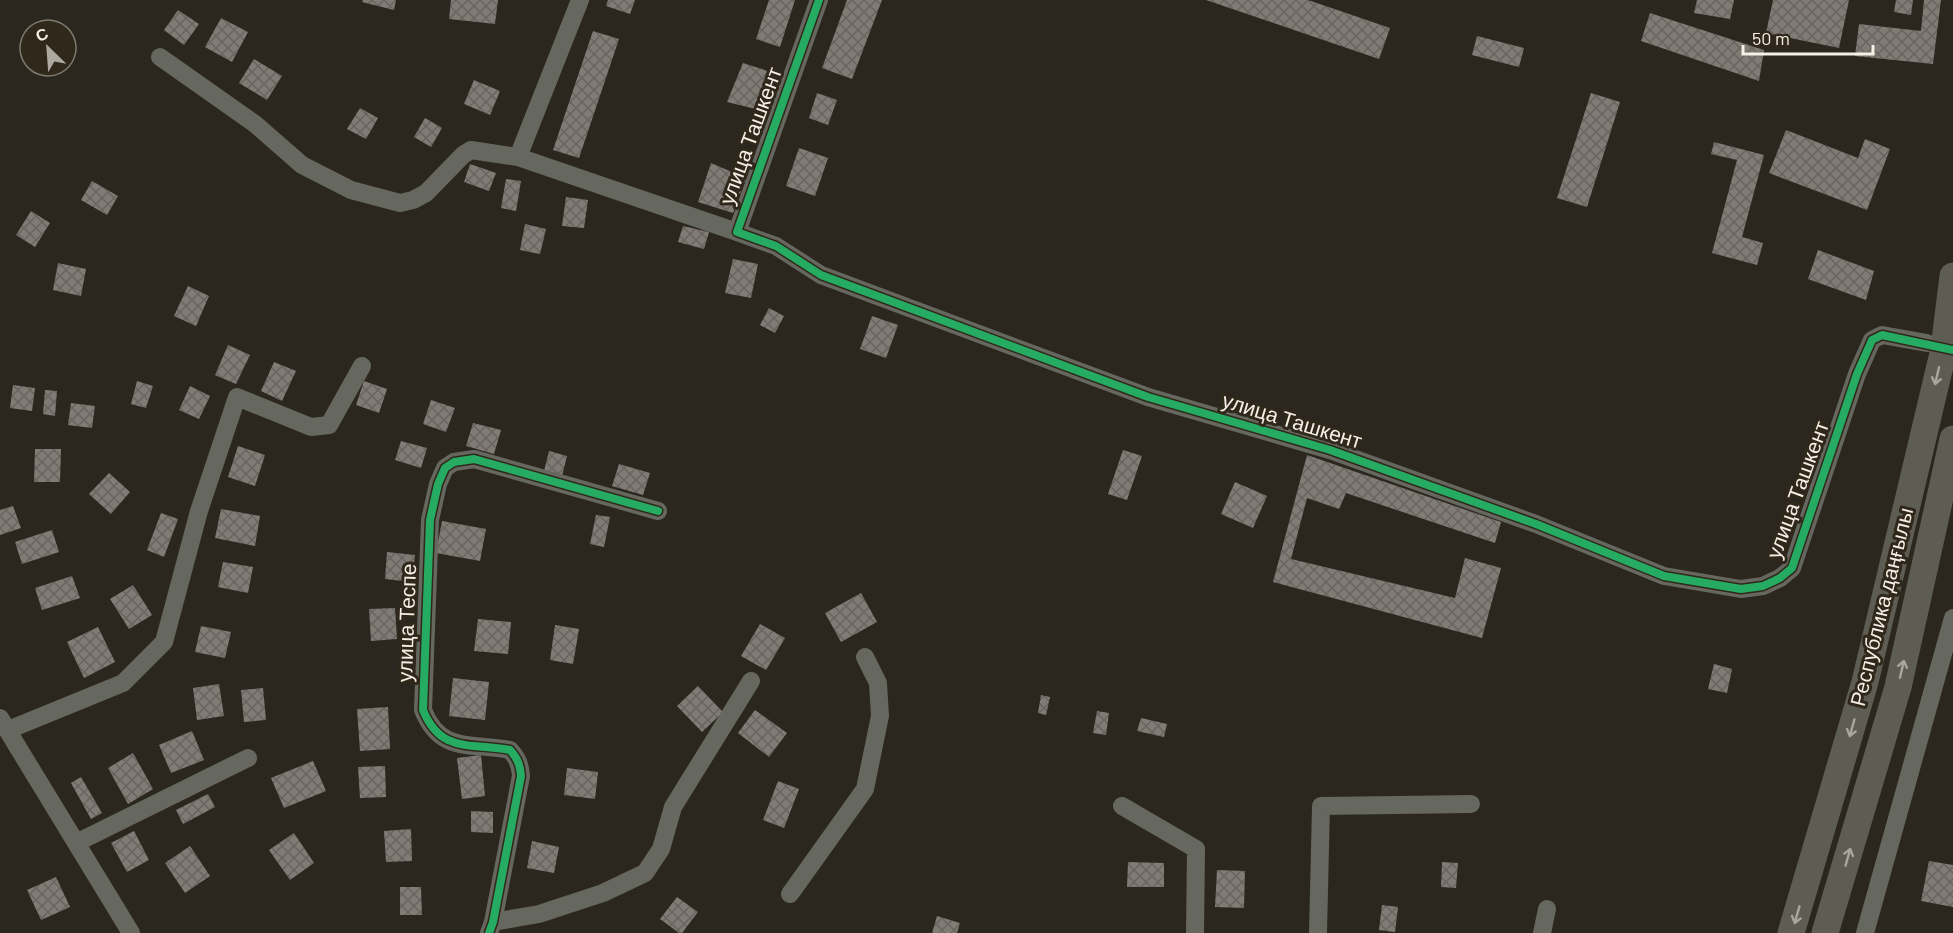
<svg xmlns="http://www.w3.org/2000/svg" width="1953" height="933" viewBox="0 0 1953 933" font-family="Barlow,sans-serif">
<defs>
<pattern id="building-cross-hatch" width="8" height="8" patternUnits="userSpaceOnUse" patternTransform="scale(1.5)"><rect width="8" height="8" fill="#817b75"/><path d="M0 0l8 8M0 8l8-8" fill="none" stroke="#68645f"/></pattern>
</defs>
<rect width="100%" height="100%" fill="#2b271f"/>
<path fill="url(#building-cross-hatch)" d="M363 0H396L394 10 362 2Z
M451 0H498L495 24 449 19Z
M608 0H635L630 14 606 6Z
M769 0H795L780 47 756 39Z
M847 0H882L852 79 822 68Z
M1206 0H1308L1390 28 1379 59Z
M1697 0H1734L1730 19 1694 13Z
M1773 0H1849L1839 48 1766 33Z
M1896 0H1913L1911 15 1894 12Z
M1924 0H1941L1933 64 1855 56 1859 24 1921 31Z
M178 10 199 24 184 45 164 30Z
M1650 13 1764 50 1759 81 1641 41Z
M221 18 248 32 232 62 205 47Z
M593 31 619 39 579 158 553 150Z
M1477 36 1524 48 1519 67 1472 55Z
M254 59 282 76 267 100 239 83Z
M743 63 777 74 764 111 727 102Z
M474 80 500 91 490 115 464 104Z
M817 93 837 100 828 125 809 118Z
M1591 93 1620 102 1587 207 1557 198Z
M360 108 378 118 366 139 347 129Z
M425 118 442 128 431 147 414 137Z
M1786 130 1858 158 1865 139 1890 149 1867 210 1769 173Z
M1714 142 1764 155 1742 237 1763 243 1757 265 1712 253 1737 160 1711 154Z
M799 148 828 158 815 196 786 186Z
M711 163 746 178 733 213 698 202Z
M470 164 496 173 489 191 464 182Z
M506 179 521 181 516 211 501 208Z
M92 181 118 196 107 215 81 200Z
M566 197 588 200 584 228 562 226Z
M31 211 50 223 35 247 16 235Z
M525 224 546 229 540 254 520 250Z
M683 226 709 232 704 249 678 242Z
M1818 250 1874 271 1866 300 1808 279Z
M733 259 758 264 751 298 725 293Z
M58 263 86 269 81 296 53 290Z
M188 286 209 296 196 326 174 316Z
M769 308 784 316 775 333 760 325Z
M872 316 898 325 886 358 860 349Z
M228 345 250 355 236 384 215 375Z
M274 362 296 371 282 401 261 391Z
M137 381 153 386 146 408 131 404Z
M364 381 387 389 379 413 356 405Z
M13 385 35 388 32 411 10 408Z
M190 386 210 396 199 419 179 410Z
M45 390 57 391 55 416 43 414Z
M431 400 455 408 446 432 423 424Z
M71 403 95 406 92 428 68 425Z
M473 423 501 430 494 454 466 446Z
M401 441 427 448 421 468 395 460Z
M238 446 265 455 255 486 228 477Z
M35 449H61L60 482H34Z
M1123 450 1142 456 1127 500 1108 494Z
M549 451 567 456 562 476 544 471Z
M1307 455 1501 522 1495 543 1346 493 1339 509 1307 498 1291 559 1455 598 1465 558 1501 568 1482 638 1273 582Z
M619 464 650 473 643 495 612 486Z
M109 473 130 492 111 514 89 494Z
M1235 482 1267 496 1253 528 1221 514Z
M13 506 21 528 0 535V510Z
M221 509 260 516 255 546 215 538Z
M161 513 178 519 164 557 147 550Z
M596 515 610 517 604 547 590 544Z
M442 521 486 529 480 561 436 553Z
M52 530 59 552 22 564 15 542Z
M387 552 415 555 412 582 385 579Z
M223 562 253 567 248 593 218 587Z
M72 576 80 598 42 610 35 588Z
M133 585 152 615 129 629 110 599Z
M861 593 877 622 841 642 825 613Z
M395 608 397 639 371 641 369 609Z
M478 619 511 622 508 654 474 651Z
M760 624 785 638 766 670 741 656Z
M555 625 579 629 573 664 550 660Z
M201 626 231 632 225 658 195 652Z
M98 627 115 662 84 678 67 642Z
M1714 664 1732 669 1727 693 1708 689Z
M453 678 489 682 485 720 449 716Z
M219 684 224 716 197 720 193 688Z
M698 686 723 712 702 732 677 706Z
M263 688 266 720 244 722 241 690Z
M1041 695 1050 697 1046 715 1038 713Z
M388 707 390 749 360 751 357 709Z
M755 710 787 733 769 757 738 733Z
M1097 711 1109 713 1106 735 1093 733Z
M1141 718 1167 724 1164 737 1137 731Z
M192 731 204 760 171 773 159 745Z
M133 753 153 789 128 804 108 768Z
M481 755 485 796 462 799 457 758Z
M313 761 326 791 284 808 271 778Z
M385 766 386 797 360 798 358 767Z
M567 768 598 772 595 799 564 795Z
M81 777 102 813 91 819 71 783Z
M778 781 799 789 784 828 763 820Z
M208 794 215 807 183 824 176 810Z
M471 811 493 812V833L471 832Z
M411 829 412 861 386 862 384 831Z
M134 831 149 860 127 872 111 843Z
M294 833 314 863 290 880 269 850Z
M532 841 559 847 554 873 527 868Z
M190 846 210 876 185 893 165 863Z
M1929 861 1953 865V907L1921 901Z
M1128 862 1164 863V887H1127Z
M1442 862 1458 863 1456 888 1441 887Z
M1217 870 1245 871 1244 908 1215 907Z
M56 877 70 907 41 920 27 890Z
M400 887H421L422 915H400Z
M677 897 698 912 682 933H679L660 919Z
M1382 905 1398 907 1395 932 1379 930Z
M937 916 960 923 957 933H932Z"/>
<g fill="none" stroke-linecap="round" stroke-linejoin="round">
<path stroke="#66675f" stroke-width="18" d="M819 0 737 232 776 246 821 275 1148 397 1330 450 1536 524 1664 576 1741 589 1763 586 1780 578 1792 568 1857 374 1872 340 1882 335 1927 343
M160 57 255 124 302 165 351 190 400 203 413 200 426 193 463 155 471 150 518 157 737 232
M518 157 580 0
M0 718 131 933
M8 730 123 683 164 642 199 511 237 397 311 427 329 425 362 366
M1122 806 1196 849 1195 933
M76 843 248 758
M790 894 865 789 880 716 878 683 865 657
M493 922 539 914 603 893 645 873 661 849 673 807 751 681
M489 933 493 922 521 776C520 765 518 759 510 750 473 742 441 755 423 710L430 520 438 484 445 468 454 462 474 459 658 511
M1318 933 1321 806 1471 804
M1542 933 1547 909
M1865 933 1953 618"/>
<path stroke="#5e5d54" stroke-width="27" d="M1791 933 1865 682 1944 349 1953 276
M1825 933 1898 687 1953 439"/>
<defs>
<path id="cycleway" d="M819 0 737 232 776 246 821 275 1148 397 1330 450 1536 524 1664 576 1741 589 1763 586 1780 578 1792 568 1857 374 1872 340 1882 335 1953 350
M489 933 493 922 521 776C520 765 518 759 510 750 473 742 441 755 423 710L430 520 438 484 445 468 454 462 474 459 658 511"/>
</defs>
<use href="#cycleway" stroke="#30281a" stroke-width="11"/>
<use href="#cycleway" stroke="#26ab63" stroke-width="8"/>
</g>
<defs><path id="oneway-shaft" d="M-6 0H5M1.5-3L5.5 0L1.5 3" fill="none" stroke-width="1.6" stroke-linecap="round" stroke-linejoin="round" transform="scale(1.5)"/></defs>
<g stroke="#aaa69d">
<use href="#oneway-shaft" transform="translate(1937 376) rotate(103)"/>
<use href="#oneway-shaft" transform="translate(1902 669) rotate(-77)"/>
<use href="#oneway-shaft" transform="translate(1852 728) rotate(106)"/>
<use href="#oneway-shaft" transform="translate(1848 857) rotate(-74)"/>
<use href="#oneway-shaft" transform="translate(1797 915) rotate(106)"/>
</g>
<g text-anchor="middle" stroke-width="6" stroke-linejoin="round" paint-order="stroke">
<g font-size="21" fill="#f5efe6" stroke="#30281a">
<text transform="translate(751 136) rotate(-70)" y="7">улица Ташкент</text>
<text transform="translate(1292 421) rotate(17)" y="7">улица Ташкент</text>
<text transform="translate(1798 490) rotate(-70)" y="7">улица Ташкент</text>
<text transform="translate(1882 607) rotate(-76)" y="7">Республика даңғылы</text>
<text transform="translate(407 623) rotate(-88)" y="7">улица Теспе</text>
</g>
</g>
<g transform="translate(48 48) rotate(335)"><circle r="28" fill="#30281a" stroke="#7f786c" stroke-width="1.5"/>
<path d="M0-4.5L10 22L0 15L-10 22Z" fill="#aea9a0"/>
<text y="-9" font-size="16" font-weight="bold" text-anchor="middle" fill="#f5efe6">С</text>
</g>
<path d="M1743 45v9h130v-9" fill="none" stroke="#f5efe6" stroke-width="3"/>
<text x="1752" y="45" font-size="18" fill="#f5efe6" stroke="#30281a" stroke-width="4.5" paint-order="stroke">50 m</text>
</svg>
